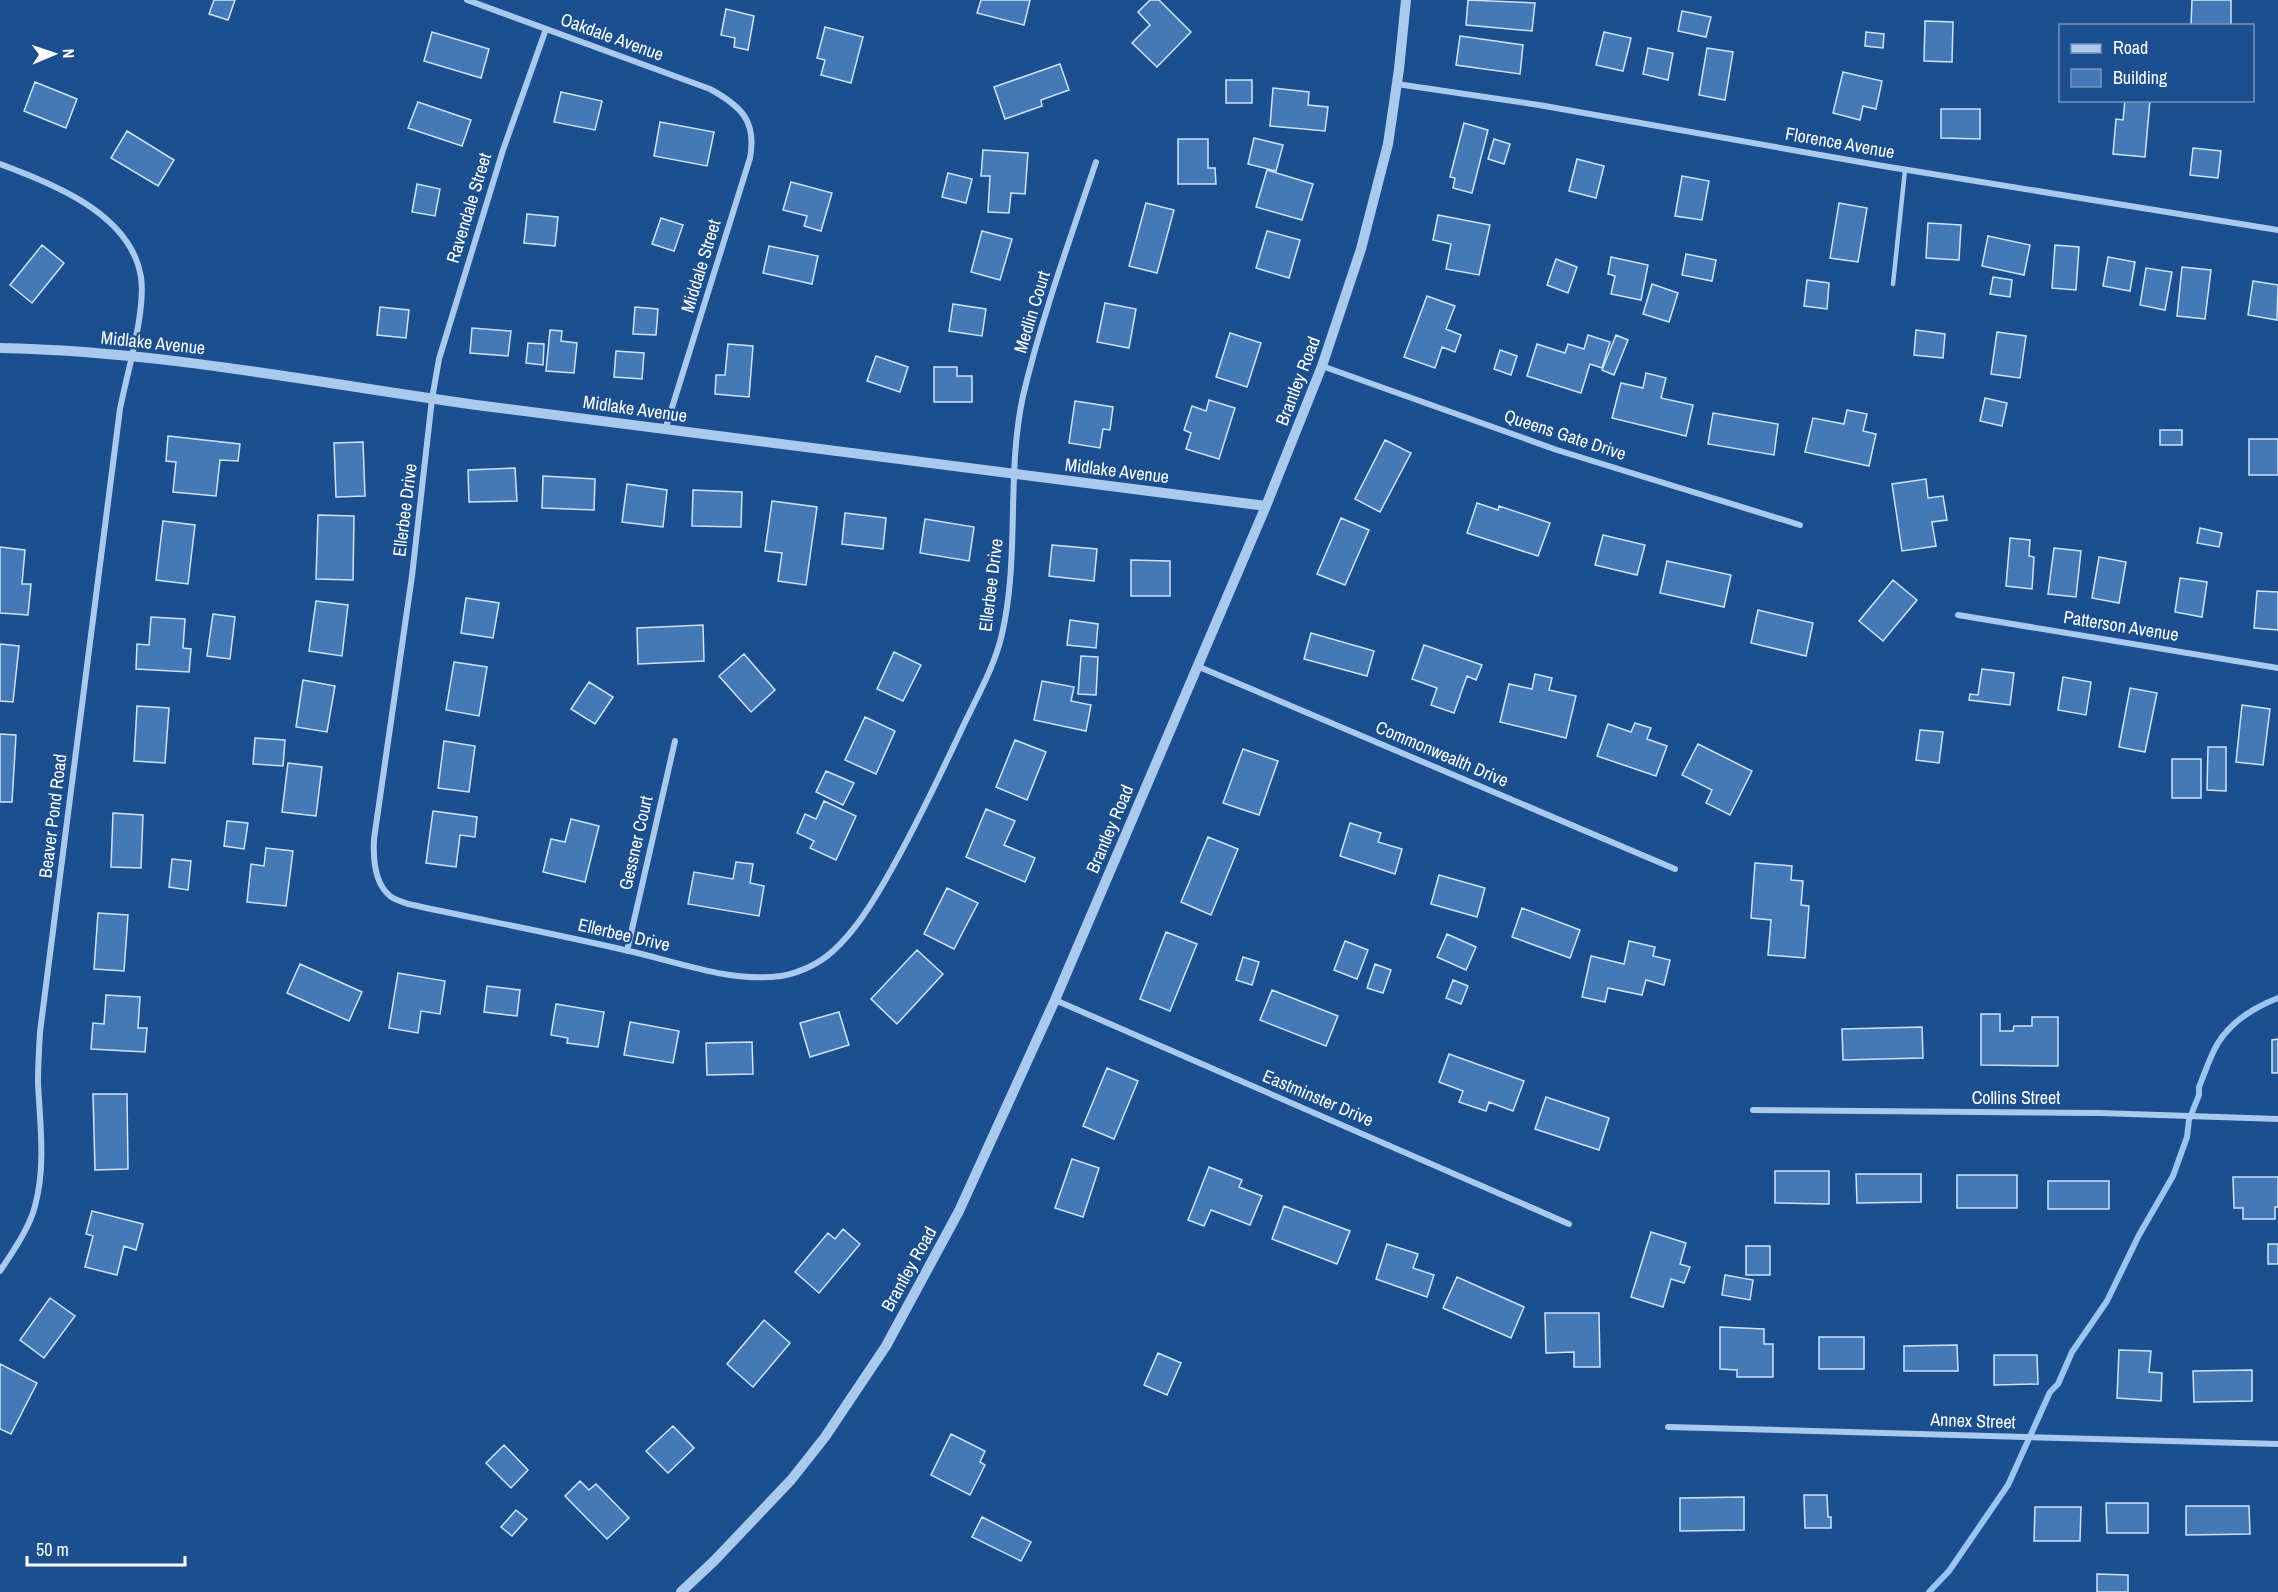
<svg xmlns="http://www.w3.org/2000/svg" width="2278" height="1592" viewBox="0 0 2278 1592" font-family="'Archivo Narrow',sans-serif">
<rect width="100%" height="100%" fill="#1b4f8f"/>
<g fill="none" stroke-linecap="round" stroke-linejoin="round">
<path stroke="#9cc4f0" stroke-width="6" d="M1929 1592 1949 1571 2008 1485 2050 1392 2058 1384 2072 1352 2107 1301 2139 1235 2173 1176 2187 1137 2189 1120 2199 1095V1087C2205 1073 2210 1056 2218 1043 2231 1022 2255 1007 2278 998"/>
</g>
<path fill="#4478b7" stroke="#cfe3fa" stroke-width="1.5" d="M214 0H235L228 20 209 14Z
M981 0H1030L1024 25 977 13Z
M1150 0H1159L1191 32 1157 67 1132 43 1150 25 1138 12Z
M1468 0 1535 3 1532 31 1466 25Z
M2192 0H2231V26H2191Z
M726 9 754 16 748 50 734 47 735 38 721 35Z
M1682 11 1711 17 1706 37 1678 31Z
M1925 21 1953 22 1952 62 1924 61Z
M825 27 863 37 851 83 821 75 825 60 817 58Z
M432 32 489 49 481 78 424 61Z
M1604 32 1631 38 1623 71 1596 65Z
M1866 32 1884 34 1883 48 1865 46Z
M1460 36 1523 45 1520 74 1456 65Z
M1648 48 1673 53 1668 80 1643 74Z
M1707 48 1733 52 1725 100 1699 95Z
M1060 64 1069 90 1041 100 1042 106 1005 119 994 87Z
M1843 72 1882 81 1876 109 1863 106 1860 120 1833 113Z
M1226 80H1252V103H1226Z
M35 82 77 99 66 128 24 111Z
M1273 88 1309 92 1308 105 1328 107 1325 131 1270 126Z
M561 92 602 101 595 130 554 122Z
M2125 100H2150L2145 157 2113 154 2116 119 2123 120Z
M418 102 471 120 462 146 408 128Z
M1941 109H1980V139L1941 138Z
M660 122 714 132 707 166 654 156Z
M1464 123 1488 130 1472 193 1453 188 1455 178 1450 177Z
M127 131 174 160 158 186 111 158Z
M1254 138 1283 145 1276 171 1248 164Z
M1178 139H1208V168H1215L1216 184H1178Z
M1494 139 1510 144 1504 164 1488 159Z
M2193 148 2221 151 2218 178 2190 175Z
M983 150 1028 153 1025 194 1011 193 1009 213 988 212 990 176H981Z
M1577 159 1604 166 1596 198 1569 191Z
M1267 170 1313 184 1302 220 1256 207Z
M948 173 972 179 966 203 942 197Z
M1682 176 1709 181 1702 220 1675 216Z
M791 182 832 193 821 231 804 226 807 216 783 210Z
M417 184 440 189 435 216 412 212Z
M1146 203 1174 210 1157 273 1129 266Z
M1839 203 1867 208 1858 262 1830 258Z
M527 214 558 217 555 246 524 243Z
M1438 215 1490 225 1479 275 1446 269 1451 244 1433 240Z
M661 218 683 225 674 251 652 244Z
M1928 223 1961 225 1959 260 1926 258Z
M982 231 1012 239 1000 280 971 272Z
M1267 231 1300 240 1289 278 1256 268Z
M1988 236 2030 245 2024 275 1982 266Z
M42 245 64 263 32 303 10 285Z
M2055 245 2079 247 2076 290 2052 288Z
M769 246 818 256 812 284 763 273Z
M1686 254 1716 260 1712 281 1682 275Z
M1611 257 1648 265 1641 300 1611 294 1615 276 1608 274Z
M2108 257 2135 262 2130 291 2103 286Z
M1556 259 1577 267 1568 293 1547 285Z
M2182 267 2211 270 2205 319 2177 316Z
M2146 268 2172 272 2165 310 2140 305Z
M1993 277 2012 280 2010 297 1990 294Z
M1807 280 1829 283 1827 309 1804 306Z
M2253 281 2278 285 2277 320 2248 315Z
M1652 284 1678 293 1669 322 1643 314Z
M1427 296 1455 306 1446 329 1461 335 1455 352 1442 347 1435 368 1404 357Z
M1105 303 1136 309 1129 348 1097 342Z
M953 304 986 309 982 336 949 331Z
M380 307 409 310 406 338 377 335Z
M635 307 658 309 656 335 633 334Z
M472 328 511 331 508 356 470 353Z
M550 330 562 331 561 341 577 343 574 373 546 371Z
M1916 330 1945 334 1943 358 1914 355Z
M1997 332 2026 336 2020 378 1991 374Z
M1230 333 1261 343 1247 387 1216 377Z
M1588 335 1610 342 1602 368 1590 364 1581 393 1527 376 1537 344 1565 353 1568 344 1584 349Z
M1616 335 1628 340 1614 375 1602 370Z
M528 343 544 344 543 365 526 363Z
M728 344 753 346 749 397 715 394 716 375H725Z
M1500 350 1517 356 1511 375 1494 369Z
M616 351 644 353 642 379 614 377Z
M876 356 908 367 900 392 867 381Z
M934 367H957V376H972V402H934Z
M1646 373 1666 378 1661 398 1693 405 1686 436 1612 418 1621 383 1643 388Z
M1985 398 2007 403 2002 426 1980 421Z
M1209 400 1235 408 1219 459 1186 449 1191 433 1184 430 1192 406 1206 411Z
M1075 401 1113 407 1110 430 1103 429 1100 448 1069 443Z
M1847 410 1867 414 1863 431 1876 434 1869 466 1805 452 1813 418 1844 424Z
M1713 413 1778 424 1774 455 1708 444Z
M2160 430H2182V445H2160Z
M168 436 240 444 238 461 220 460 216 496 173 492 176 462 166 461Z
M2249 439H2278V475H2249Z
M1385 440 1411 453 1380 512 1355 499Z
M363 442 365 496 336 497 334 443Z
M515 468 517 501 469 502 468 470Z
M543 476 595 479 594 510 542 508Z
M1926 479 1928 498 1943 496 1947 520 1932 522 1936 546 1902 551 1892 484Z
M627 484 667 490 663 527 622 522Z
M693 490 742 492 741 527 692 526Z
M772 501 817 507 806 585 778 581 782 553 765 551Z
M1477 503 1498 510 1499 506 1550 523 1538 556 1467 533Z
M845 513 886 518 883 549 842 544Z
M318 515 354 516 353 580 316 579Z
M1341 518 1369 530 1345 585 1317 574Z
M925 519 974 527 969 561 920 553Z
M163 521 195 525 188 584 156 580Z
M2200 528 2222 533 2219 547 2197 543Z
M1603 535 1645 545 1637 575 1595 565Z
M2010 538 2030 540 2029 556 2034 557 2032 589 2006 586Z
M1052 545 1097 549 1094 581 1049 576Z
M0 547 25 550 22 584H31L28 615 0 613Z
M2054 548 2081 551 2076 597 2048 594Z
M2099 557 2126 562 2119 603 2092 598Z
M1131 560 1170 561V596H1131Z
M1667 561 1731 575 1724 607 1660 593Z
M2180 578 2207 582 2202 617 2175 612Z
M1893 580 1917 600 1883 641 1859 621Z
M2257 591 2278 592V630L2254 628Z
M466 598 499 603 493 638 461 633Z
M316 601 348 605 342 656 309 651Z
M1758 610 1813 623 1806 656 1751 643Z
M213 614 235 617 230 659 207 656Z
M151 617 185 619 183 648 191 649 189 672 136 669 137 644 149 645Z
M1070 620 1098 624 1096 648 1067 645Z
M703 625 704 661 638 664 637 628Z
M1311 633 1374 651 1367 676 1304 659Z
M0 644 19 646 13 702 0 701Z
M1424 645 1482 665 1476 680 1467 676 1454 713 1431 705 1437 688 1412 679Z
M894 652 921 665 903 701 877 689Z
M744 654 775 690 751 712 719 676Z
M1081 656 1098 657 1096 695 1078 694Z
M454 662 487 667 479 716 446 710Z
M1982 669 2014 673 2010 705 1969 700 1970 694 1978 695Z
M1535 674 1552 678 1549 690 1576 696 1566 738 1500 722 1509 684 1532 689Z
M2063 677 2091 682 2086 715 2058 710Z
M303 680 335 686 327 732 296 727Z
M1042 681 1074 687 1071 701 1091 705 1086 731 1034 720Z
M589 682 613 697 595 724 571 709Z
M2130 688 2157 693 2145 752 2119 747Z
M2242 705 2270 709 2263 765 2236 762Z
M137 706 169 708 165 763 134 761Z
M865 717 895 731 876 774 845 760Z
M1635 723 1651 728 1647 739 1667 746 1656 776 1597 756 1608 724 1631 732Z
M1920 730 1943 732 1939 763 1916 760Z
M0 734 16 735 12 802H0Z
M255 738 285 740 283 766 253 764Z
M1015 740 1046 752 1027 800 996 787Z
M444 741 475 746 469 792 438 788Z
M1698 744 1752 771 1730 815 1706 803 1712 790 1682 775Z
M2208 747H2226V791L2207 790Z
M1243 749 1278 761 1259 815 1223 803Z
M2172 759H2201V798H2172Z
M288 763 322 767 316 816 282 812Z
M826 771 854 783 843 805 816 792Z
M824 801 856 816 836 860 810 848 814 841 797 833 805 814 816 819Z
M986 809 1015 821 1004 845 1035 858 1025 882 966 857Z
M433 811 477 817 475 837 460 835 456 867 426 863Z
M113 813 143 815 141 868 111 867Z
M571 819 599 826 585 882 543 872 551 839 565 842Z
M227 821 248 823 244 849 224 846Z
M1350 823 1381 833 1378 842 1402 849 1395 874 1340 856Z
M1208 837 1238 849 1211 915 1181 902Z
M266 848 293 851 286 906 247 902 251 864 264 866Z
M172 859 191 861 188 890 169 887Z
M736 862 753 864 750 883 764 886 759 916 688 904 694 872 733 879Z
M1755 863 1792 866 1791 880 1803 881 1801 905 1809 906 1805 958 1768 955 1771 920 1751 918Z
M1439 875 1485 888 1477 917 1431 904Z
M947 888 978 903 954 949 924 934Z
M1522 908 1580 930 1570 958 1512 937Z
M98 913 128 915 124 971 94 969Z
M1166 932 1197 944 1170 1011 1140 999Z
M1447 934 1476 947 1466 970 1437 957Z
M1345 941 1368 950 1357 979 1334 970Z
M1629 941 1655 947 1653 956 1670 960 1664 985 1646 980 1642 995 1608 988 1605 1002 1582 997 1591 956 1624 964Z
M917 950 943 974 897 1024 871 999Z
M1243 957 1259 962 1252 985 1236 980Z
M300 964 362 992 349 1021 287 993Z
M1375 964 1391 970 1383 993 1367 988Z
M398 973 445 981 440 1014 421 1011 418 1033 389 1028Z
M1453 980 1468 986 1461 1004 1446 998Z
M487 986 520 990 517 1016 484 1012Z
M1272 990 1338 1016 1326 1046 1260 1020Z
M106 995 140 997 138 1028H147L145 1052 91 1049 93 1023 104 1024Z
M556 1004 604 1012 598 1047 567 1043 568 1038 551 1035Z
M839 1012 849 1045 810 1057 800 1023Z
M1981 1014H2000V1031H2013L2014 1026H2032V1017H2058V1066L1981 1065Z
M630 1022 679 1031 673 1063 624 1055Z
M1922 1027 1923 1058 1843 1060 1842 1029Z
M2278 1039V1073H2272V1040Z
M752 1042 753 1074 707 1075 706 1043Z
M1449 1054 1524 1081 1513 1111 1489 1102 1486 1111 1459 1102 1463 1091 1439 1082Z
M1107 1068 1138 1081 1114 1139 1083 1126Z
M93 1094H127L128 1169 95 1170Z
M1546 1097 1609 1118 1599 1150 1535 1129Z
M1072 1159 1099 1168 1083 1217 1055 1208Z
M1209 1167 1242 1180 1239 1187 1262 1196 1250 1225 1211 1210 1204 1226 1188 1220Z
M1775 1171H1829V1204L1775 1203Z
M1856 1174H1921V1202L1857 1203Z
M1957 1175H2017V1208H1957Z
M2233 1177H2278V1207H2275V1219H2243V1208H2234Z
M2048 1181H2109V1209H2048Z
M1284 1206 1350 1231 1337 1264 1272 1239Z
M92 1211 143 1224 136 1250 124 1246 117 1275 85 1267 93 1236 86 1234Z
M843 1229 860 1244 819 1293 795 1272 828 1233 835 1239Z
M1651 1232 1686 1243 1680 1264 1690 1267 1684 1283 1671 1279 1663 1307 1631 1297Z
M1387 1244 1418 1254 1413 1268 1434 1275 1427 1297 1376 1279Z
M2268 1244H2278V1264H2268Z
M1746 1246H1770V1275H1746Z
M1725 1275 1753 1280 1750 1300 1722 1295Z
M1457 1277 1524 1307 1511 1338 1443 1308Z
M50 1298 75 1316 44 1358 20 1340Z
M1545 1313H1599L1600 1367H1574V1352L1546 1353Z
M764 1320 790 1343 753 1387 727 1364Z
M1720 1327 1764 1329V1344H1773V1377H1737V1370L1720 1369Z
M1819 1337H1864V1369H1819Z
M1957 1345 1958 1371H1904V1346Z
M2119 1350 2151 1351 2149 1372 2162 1373 2161 1401 2117 1398Z
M1158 1353 1181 1363 1167 1395 1144 1385Z
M1994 1355H2037L2038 1384 1994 1385Z
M0 1364 37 1383 11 1434 0 1429Z
M2252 1370V1401L2194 1402 2193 1371Z
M673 1426 694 1448 668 1473 646 1451Z
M951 1434 985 1451 980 1462 985 1465 970 1495 931 1475Z
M504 1445 528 1470 511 1488 486 1463Z
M580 1481 589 1490 596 1484 629 1518 607 1539 565 1496Z
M1804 1495H1827L1828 1517H1831V1528H1805Z
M1744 1497V1530L1680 1531V1498Z
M2106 1503H2148V1533H2107Z
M2186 1506H2249L2250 1534 2186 1535Z
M2035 1507H2081L2080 1541H2034Z
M516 1510 527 1519 512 1536 501 1527Z
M982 1517 1031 1542 1021 1561 972 1537Z
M2097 1574 2128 1575V1592H2097Z"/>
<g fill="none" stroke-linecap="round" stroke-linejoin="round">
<path stroke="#a9c9ee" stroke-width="4.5" d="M1893 284 1905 170"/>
<path stroke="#a9c9ee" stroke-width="6" d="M467 0 710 89C741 106 757 121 750 158L665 430
M546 29 503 150 439 359 432 399 412 576 374 839C373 858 374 883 390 896 395 900 403 902 408 904 482 920 556 934 629 951 678 962 731 983 781 976 799 973 819 964 833 951 855 931 871 905 886 879 913 832 936 784 959 735 974 702 994 669 1002 634 1020 556 1006 474 1023 396 1042 316 1070 239 1096 162
M1397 84 1539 105 1877 165 2278 230
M0 164C52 183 131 214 141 277 146 311 127 373 120 409L40 1032C39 1049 38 1066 38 1083 40 1124 46 1166 35 1206 30 1227 12 1253 0 1271
M1322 366 1557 450 1800 525
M1958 615 2278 668
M1197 666 1675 869
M627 951 675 741
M1055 1000 1569 1224
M1753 1110 2100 1113 2278 1119
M1668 1427 2278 1444"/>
<path stroke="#a9c9ee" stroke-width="10" d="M0 348C163 351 323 384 484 406 744 441 1005 473 1266 506
M681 1592 714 1561 791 1480 825 1437 886 1346 959 1211 1055 1000 1266 506 1322 366 1361 249 1388 144 1399 69 1406 0"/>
</g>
<g text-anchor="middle" stroke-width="4.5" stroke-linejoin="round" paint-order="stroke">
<g font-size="18" fill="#fff" stroke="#1b4f8f">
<text transform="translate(612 37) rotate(20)" y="6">Oakdale Avenue</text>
<text transform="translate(1840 143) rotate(10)" y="6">Florence Avenue</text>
<text transform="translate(469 208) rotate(-73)" y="6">Ravendale Street</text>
<text transform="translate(701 266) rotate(-73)" y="6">Middale Street</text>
<text transform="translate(1032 312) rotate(-73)" y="6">Medlin Court</text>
<text transform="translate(153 343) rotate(6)" y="6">Midlake Avenue</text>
<text transform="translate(1298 381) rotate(-69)" y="6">Brantley Road</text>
<text transform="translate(635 409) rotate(8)" y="6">Midlake Avenue</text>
<text transform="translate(1565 435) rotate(18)" y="6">Queens Gate Drive</text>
<text transform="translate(1117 471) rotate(7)" y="6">Midlake Avenue</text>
<text transform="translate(405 510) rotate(-83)" y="6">Ellerbee Drive</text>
<text transform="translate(991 585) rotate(-83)" y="6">Ellerbee Drive</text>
<text transform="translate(2121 626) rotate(9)" y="6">Patterson Avenue</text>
<text transform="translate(1442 754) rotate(23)" y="6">Commonwealth Drive</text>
<text transform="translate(53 816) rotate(-83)" y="6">Beaver Pond Road</text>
<text transform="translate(1110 829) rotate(-67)" y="6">Brantley Road</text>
<text transform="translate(636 843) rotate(-77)" y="6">Gessner Court</text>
<text transform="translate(624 935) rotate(13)" y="6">Ellerbee Drive</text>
<text transform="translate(1318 1098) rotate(23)" y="6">Eastminster Drive</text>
<text x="2016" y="1104">Collins Street</text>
<text transform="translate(909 1269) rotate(-61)" y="6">Brantley Road</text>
<text transform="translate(1973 1421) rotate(2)" y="6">Annex Street</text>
</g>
</g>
<rect x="2059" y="24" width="195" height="78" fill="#1b4f8f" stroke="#7695bc" stroke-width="1.5"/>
<rect x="2071" y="44" width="30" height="9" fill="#a9c9ee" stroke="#7695bc" stroke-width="1.5"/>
<text x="2113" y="54" font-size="18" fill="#ffffff">Road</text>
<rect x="2071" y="69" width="30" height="18" fill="#4478b7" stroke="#7695bc" stroke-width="1.5"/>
<text x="2113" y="84" font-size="18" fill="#ffffff">Building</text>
<g transform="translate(54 54) rotate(88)" stroke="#1b4f8f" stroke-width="4.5" paint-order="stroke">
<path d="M0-4.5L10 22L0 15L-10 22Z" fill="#ffffff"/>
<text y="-9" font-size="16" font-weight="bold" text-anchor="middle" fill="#ffffff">N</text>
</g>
<path d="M27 1556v9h158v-9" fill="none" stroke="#ffffff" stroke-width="3"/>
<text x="36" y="1556" font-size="18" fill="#ffffff" stroke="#1b4f8f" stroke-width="4.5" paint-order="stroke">50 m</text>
</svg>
